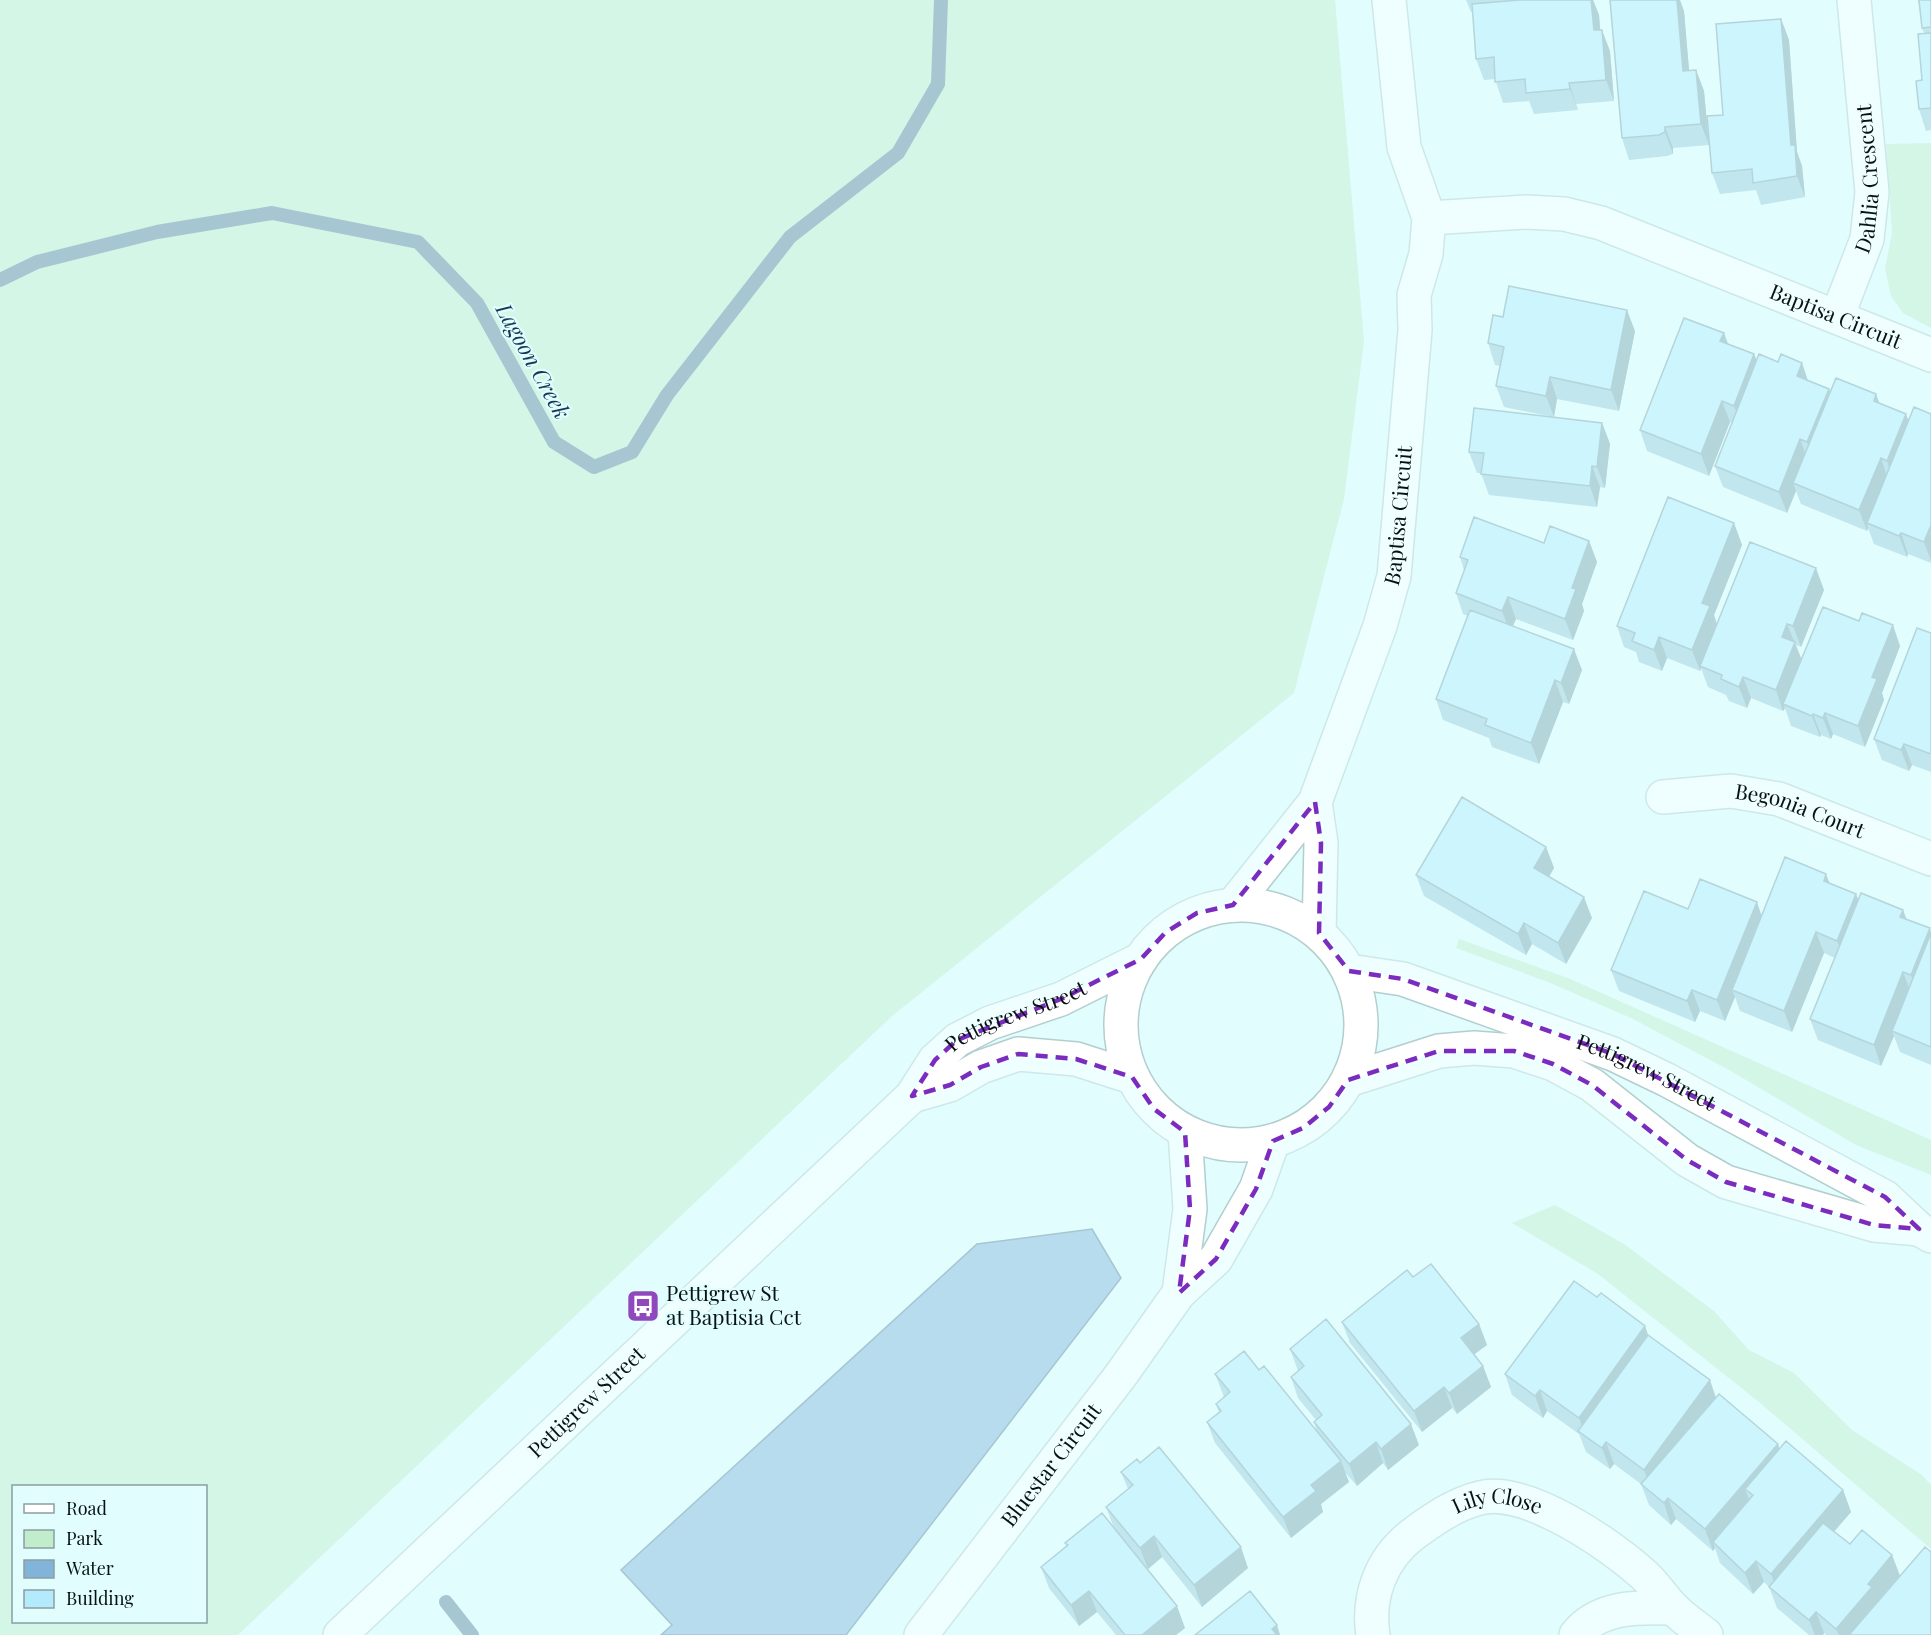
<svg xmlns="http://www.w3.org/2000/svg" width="1931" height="1635" viewBox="0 0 1931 1635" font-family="'Playfair Display',serif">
<rect width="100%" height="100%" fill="#e1fdfe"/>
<path fill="#c2edcc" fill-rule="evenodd" d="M0 0H1335L1364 341 1344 499 1294 693 891 1017 238 1635H0ZM14 1486H206V1622H14Z
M1931 143V328L1903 313 1891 296 1885 269 1892 233 1886 144Z
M1459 939 1568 978 1931 1140V1175L1856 1145 1729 1070 1631 1018 1548 982 1456 948Z
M1555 1205 1624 1244 1714 1311 1749 1350 1794 1373 1852 1430 1922 1475 1931 1485V1549L1759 1402 1598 1274 1512 1223Z"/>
<path fill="#82b4da" stroke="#5d839e" stroke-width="1.5" d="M1092 1229 1121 1278 846 1635H661L672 1625 621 1570 977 1244Z"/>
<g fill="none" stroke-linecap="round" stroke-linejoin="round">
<path stroke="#5d839e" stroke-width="14" d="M0 280 37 262 157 232 272 213 418 242 477 303 554 442 594 467 632 452 667 395 790 237 898 153 938 84 941 0
M446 1602 472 1635"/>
<defs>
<g id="minor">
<path id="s1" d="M1429 218 1526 212 1564 214 1601 223 1931 355"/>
<path id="s2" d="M1837 317 1867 239 1872 192 1854 0"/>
<path id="s3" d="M1663 797 1731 791 1779 799 1931 859"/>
<path d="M1315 802 1321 843 1319 933"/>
<path id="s4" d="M1233 905 1315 802 1380 626 1394 576 1415 330 1414 295 1426 254 1429 218 1404 147 1389 0"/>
<path d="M1179 1293 1190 1209 1185 1132"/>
<path id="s5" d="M921 1635 1121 1375 1179 1293 1216 1259 1256 1189 1273 1141"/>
<path id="s6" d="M1373 1635C1367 1597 1381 1559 1412 1535 1432 1520 1455 1504 1480 1498 1526 1486 1611 1545 1644 1575 1654 1584 1662 1596 1671 1606 1681 1617 1695 1626 1706 1635"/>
<path d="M1576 1635C1599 1606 1638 1607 1672 1608"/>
</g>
<g id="major">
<circle cx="1241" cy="1025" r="120"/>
<path id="s7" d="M1349 971 1403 979 1613 1054 1667 1080 1885 1197 1919 1229 1931 1236"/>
<path d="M1348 1080 1439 1051 1474 1048 1514 1051 1553 1064 1592 1085 1687 1160 1726 1182 1874 1225 1919 1229"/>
<path d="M912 1096 950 1085 981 1067 1018 1054 1076 1059 1132 1077"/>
<path id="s8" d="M340 1635 912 1096 935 1060 957 1040 990 1023 1061 999 1141 959"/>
</g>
</defs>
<use href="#minor" stroke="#b3cece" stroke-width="36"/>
<use href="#major" stroke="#b3cece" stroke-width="36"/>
<use href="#minor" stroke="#fff" stroke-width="33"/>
<use href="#major" stroke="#fff" stroke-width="33"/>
</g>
<path fill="#9ac9d9" d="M1466 0H1593L1599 15 1600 30 1610 51 1614 101 1576 104 1578 110 1534 114 1529 101 1503 103 1495 79 1484 80 1476 59 1473 12H1471Z
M1918 0H1931V130L1926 131 1919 109 1922 80 1924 33 1922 28Z
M1684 11 1689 71 1696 70 1704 91 1709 145 1673 148V154L1667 156 1629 160 1622 138Z
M1781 19 1789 40 1797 152 1802 166 1805 197 1761 205 1756 190 1720 194 1712 173 1723 115Z
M1503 317 1635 331 1619 411 1557 399 1554 417 1504 407 1496 386 1500 366 1495 365 1488 343Z
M1728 344 1754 354 1757 361 1802 363 1808 381 1830 392 1879 403 1908 420 1931 414V563L1908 554 1907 557 1874 544 1868 528 1867 531 1801 504 1796 491 1787 513 1723 487 1715 466 1732 423 1730 422 1709 476 1647 451 1640 430Z
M1602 423 1610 444 1605 488 1600 487 1597 507 1489 495 1481 473H1477L1469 452Z
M1734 523 1742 545 1714 615 1717 625 1824 590 1801 647 1796 645 1802 660 1900 646 1882 693 1884 700 1865 747 1833 734 1831 739 1821 735 1820 737 1791 726 1785 708 1783 711 1751 698 1747 708 1729 701 1726 695 1708 687 1701 668 1700 671 1667 658 1662 671 1639 662 1636 652 1624 647 1617 626Z
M1589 541 1597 562 1582 604 1584 611 1573 640 1516 619 1513 626 1582 670 1569 704 1563 702 1539 764 1492 747 1489 738 1443 720 1436 699 1468 616 1463 614 1456 593 1464 570 1460 557 1544 543Z
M1931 633V772L1912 765 1909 771 1882 760 1874 739Z
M1546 847 1554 868 1549 876 1592 918 1566 964 1532 944 1526 955 1424 896 1416 875Z
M1830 883 1856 894 1858 899 1903 910 1906 919 1931 933V1065L1900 1052 1894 1036 1881 1066 1818 1040 1810 1019 1835 958 1824 953 1792 1032 1740 1011 1735 997 1725 1021 1700 1011 1695 1022 1619 991 1611 970 1688 909 1762 916Z
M1413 1277 1479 1324 1487 1345 1474 1354 1483 1366 1491 1387 1457 1414 1452 1408 1422 1432 1350 1343 1342 1322Z
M1597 1297 1645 1326 1648 1335 1716 1397 1778 1444 1779 1449 1843 1490 1851 1512 1834 1531 1850 1544 1892 1555 1900 1576 1931 1635H1826L1824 1633 1823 1635H1809L1777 1608 1769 1587 1764 1582 1753 1594 1720 1563 1715 1548 1713 1551 1676 1519 1671 1525 1649 1505 1641 1484 1614 1464 1610 1469 1586 1452 1579 1434 1547 1411 1543 1418 1512 1395 1505 1374Z
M1290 1349 1419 1445 1388 1470 1383 1463 1357 1486 1344 1471 1349 1482 1321 1504 1323 1512 1291 1538 1215 1443 1207 1422 1219 1412 1216 1404 1224 1397 1215 1374 1259 1370 1317 1432 1314 1422 1316 1420 1298 1398 1291 1377 1298 1371Z
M1140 1463 1248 1568 1202 1607 1162 1557 1148 1569 1114 1528 1106 1507 1128 1489 1121 1472Z
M1065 1543 1185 1628 1176 1635H1116L1097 1612 1079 1626 1049 1588 1041 1567 1066 1546Z"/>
<path fill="#7da4b0" d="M1591 0H1593L1599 15 1602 51 1594 30Z
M1677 0H1680L1684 11 1691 92 1683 71Z
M1781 19 1789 40 1797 152 1802 166 1805 197 1797 176 1791 145Z
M1602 30 1610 51 1614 101 1606 80Z
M1696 70 1704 91 1709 145 1701 124Z
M1569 83 1578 110 1570 89Z
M1665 127 1673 148V154L1665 132Z
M1627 310 1635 331 1619 411 1611 390Z
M1724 333 1732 354 1720 341Z
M1754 354 1762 375 1742 427 1734 406Z
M1802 363 1809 384 1797 376Z
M1550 377 1557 399 1554 417 1546 396Z
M1829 389 1837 410 1815 463 1807 442Z
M1876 394 1884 416 1874 401Z
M1722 401 1730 422 1709 476 1701 454Z
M1906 414 1914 435 1894 482 1887 461Z
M1602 423 1610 444 1605 488 1597 467Z
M1800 439 1808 461 1793 483 1796 491 1787 513 1779 492Z
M1881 458 1888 480 1867 523 1868 528 1867 531 1859 510Z
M1592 466 1600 487 1597 507 1590 486Z
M1734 523 1742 545 1714 615 1718 627 1700 666 1701 668 1700 671 1692 650 1702 603Z
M1931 525V561L1924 542Z
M1901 533 1908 554 1907 557 1899 536Z
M1589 541 1597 562 1582 604 1584 611 1573 640 1565 619 1572 588Z
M1816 568 1824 590 1801 647 1793 626Z
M1508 597 1516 619 1510 632 1502 611Z
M1787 624 1803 663 1783 704 1785 708 1783 711 1776 690 1782 637Z
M1893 625 1900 646 1882 693 1884 700 1865 747 1858 726 1872 677Z
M1659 637 1667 658 1662 671 1654 650Z
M1574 649 1582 670 1569 704 1561 683Z
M1743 677 1751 698 1747 708 1739 687Z
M1555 680 1563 702 1539 764 1531 743Z
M1825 713 1833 734 1831 739 1823 718Z
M1813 714 1821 735 1820 737 1812 716Z
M1904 744 1912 765 1909 771 1901 750Z
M1546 847 1554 868 1542 889 1534 868Z
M1826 874 1834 895 1824 881Z
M1856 894 1864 915 1845 962 1837 941Z
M1584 897 1592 918 1566 964 1558 943Z
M1757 902 1764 923 1732 990 1735 997 1725 1021 1717 1000Z
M1903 910 1911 931 1900 917Z
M1524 923 1532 944 1526 955 1518 934Z
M1930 928 1931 933 1919 996 1911 975Z
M1816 932 1824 953 1792 1032 1784 1011Z
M1903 972 1911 993 1892 1031 1894 1036 1881 1066 1874 1045Z
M1692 990 1700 1011 1695 1022 1687 1001Z
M1479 1324 1487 1345 1468 1359 1461 1338Z
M1645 1326 1652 1347 1586 1437 1579 1418Z
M1483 1366 1491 1387 1457 1414 1449 1393Z
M1710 1380 1717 1401 1652 1491 1644 1470Z
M1444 1387 1452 1408 1422 1432 1414 1411Z
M1540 1390 1547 1411 1543 1418 1535 1396Z
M1411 1424 1419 1445 1388 1470 1381 1449Z
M1376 1442 1383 1463 1357 1486 1349 1464Z
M1606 1442 1614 1464 1610 1469 1602 1448Z
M1778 1444 1785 1465 1753 1495 1745 1489 1751 1505 1713 1542 1715 1548 1713 1551 1705 1529Z
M1341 1461 1349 1482 1321 1504 1323 1512 1291 1538 1283 1517 1311 1485Z
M1843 1490 1851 1512 1779 1596 1771 1574Z
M1668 1498 1676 1519 1671 1525 1664 1503Z
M1154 1536 1162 1557 1148 1569 1140 1548Z
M1241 1547 1248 1568 1202 1607 1194 1585Z
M1892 1555 1900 1576 1857 1635H1839L1836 1629 1868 1584Z
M1756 1561 1764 1582 1753 1594 1745 1573Z
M1089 1591 1097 1612 1079 1626 1071 1605Z
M1177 1606 1185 1628 1176 1635H1142Z
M1816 1612 1824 1633 1823 1635H1815L1809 1620Z
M1277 1625 1280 1635H1275L1272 1629Z"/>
<path fill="#b3eafc" stroke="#7da4b0" stroke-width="1.5" d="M1519 0H1591L1594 30H1602L1606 80 1569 83 1570 89 1526 93 1525 79 1495 82 1494 57 1476 59 1472 4Z
M1610 0H1677L1683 71 1696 70 1701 124 1665 127V132L1659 135 1622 138Z
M1919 0H1931V27L1922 28Z
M1781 19 1791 145H1795L1797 176 1753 183 1752 169 1712 173 1707 116 1723 115 1716 24Z
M1931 33V108L1919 109 1916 81 1922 80 1918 34Z
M1509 286 1627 310 1611 390 1550 377 1546 396 1496 386 1504 347 1488 343 1493 315 1503 317Z
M1684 318 1724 333 1720 341 1754 354 1734 406 1722 401 1701 454 1640 430Z
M1759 354 1778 362 1781 354 1802 363 1797 376 1829 389 1807 442 1800 439 1779 492 1715 466Z
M1836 378 1876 394 1874 401 1906 414 1887 461 1881 458 1859 510 1793 483Z
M1914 407 1931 414V525L1924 542 1901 533 1899 536 1867 523Z
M1474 408 1602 423 1597 467 1592 466 1590 486 1481 474 1484 453 1469 452Z
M1668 497 1734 523 1702 603 1710 606 1692 650 1659 637 1654 650 1632 641 1635 633 1617 626Z
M1474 517 1544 543 1550 526 1589 541 1572 588 1576 589 1565 619 1508 597 1502 611 1456 593 1468 560 1460 557Z
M1750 542 1816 568 1793 626 1787 624 1782 637 1795 642 1776 690 1743 677 1739 687 1721 679 1722 675 1700 666Z
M1823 607 1859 621 1862 613 1893 625 1872 677 1877 679 1858 726 1825 713 1823 718 1813 714 1812 716 1783 704Z
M1470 610 1574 649 1561 683 1555 680 1531 743 1485 725 1487 719 1436 699Z
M1917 628 1931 633V754L1904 744 1901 750 1874 739Z
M1462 797 1546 847 1534 868 1584 897 1558 943 1524 923 1518 934 1416 875Z
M1785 857 1826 874 1824 881 1856 894 1837 941 1816 932 1784 1011 1732 990Z
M1700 879 1757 902 1717 1000 1692 990 1687 1001 1611 970 1644 891 1688 909Z
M1861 893 1903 910 1900 917 1930 928 1911 975 1903 972 1874 1045 1810 1019Z
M1931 933V1047L1892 1031Z
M1431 1264 1479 1324 1461 1338 1483 1366 1449 1393 1444 1387 1414 1411 1342 1322 1407 1270 1413 1277Z
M1574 1281 1597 1297 1601 1293 1645 1326 1579 1418 1540 1390 1535 1396 1505 1374Z
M1326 1319 1411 1424 1381 1449 1376 1442 1349 1464 1314 1422 1322 1415 1291 1377 1304 1366 1290 1349Z
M1648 1335 1710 1380 1644 1470 1606 1442 1602 1448 1578 1431Z
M1244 1351 1259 1370 1264 1366 1341 1461 1311 1485 1316 1491 1283 1517 1207 1422 1221 1411 1216 1404 1230 1392 1215 1374Z
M1719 1394 1778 1444 1705 1529 1668 1498 1664 1503 1641 1484Z
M1786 1441 1843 1490 1771 1574 1756 1561 1745 1573 1713 1542 1753 1495 1745 1489Z
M1159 1447 1241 1547 1194 1585 1154 1536 1140 1548 1106 1507 1133 1485 1121 1472 1137 1459 1140 1463Z
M1102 1513 1177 1606 1142 1635H1125L1089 1591 1071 1605 1041 1567 1068 1545 1065 1543Z
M1823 1523 1850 1544 1862 1530 1892 1555 1868 1584 1872 1587 1836 1629 1816 1612 1809 1620 1769 1587Z
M1925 1547 1931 1552V1635H1849Z
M1250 1591 1277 1625 1272 1629 1277 1635H1195Z"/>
<path d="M0 0H1931V1635H0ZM1315 802 1321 843 1319 933 1349 971 1403 979 1613 1054 1885 1197 1919 1229 1874 1225 1726 1182 1687 1160 1592 1085 1553 1064 1514 1051H1439L1348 1080 1329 1107 1303 1128 1273 1141 1256 1189 1216 1259 1179 1293 1190 1209 1185 1132 1154 1109 1132 1077 1076 1059 1018 1054 981 1067 950 1085 912 1096 935 1060 957 1040 1061 999 1141 959 1166 932 1197 913 1233 905Z" fill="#e1fdfe" fill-opacity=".55" fill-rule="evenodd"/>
<path fill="none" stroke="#7b2cbf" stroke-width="4.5" stroke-dasharray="12 8" stroke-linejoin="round" d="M1315 802 1321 843 1319 933 1349 971 1403 979 1613 1054 1885 1197 1919 1229 1874 1225 1726 1182 1687 1160 1592 1085 1553 1064 1514 1051H1439L1348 1080 1329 1107 1303 1128 1273 1141 1256 1189 1216 1259 1179 1293 1190 1209 1185 1132 1154 1109 1132 1077 1076 1059 1018 1054 981 1067 950 1085 912 1096 935 1060 957 1040 1061 999 1141 959 1166 932 1197 913 1233 905Z"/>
<defs>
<symbol id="bus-square" viewBox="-11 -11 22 22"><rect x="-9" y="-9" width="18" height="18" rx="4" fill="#8f49bc" stroke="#e1fdfe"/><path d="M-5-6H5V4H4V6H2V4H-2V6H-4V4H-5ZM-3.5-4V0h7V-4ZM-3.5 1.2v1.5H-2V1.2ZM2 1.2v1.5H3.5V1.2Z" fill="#fff"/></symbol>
</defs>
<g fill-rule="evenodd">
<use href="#bus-square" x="624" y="1287" width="38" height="38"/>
</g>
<g text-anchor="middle" stroke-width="4.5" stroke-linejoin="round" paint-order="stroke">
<g font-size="21" fill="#081212" stroke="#e1fdfe">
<text dy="7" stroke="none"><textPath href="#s2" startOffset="144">Dahlia Crescent</textPath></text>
<text dy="7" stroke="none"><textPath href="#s1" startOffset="426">Baptisa Circuit</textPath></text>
<text dy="7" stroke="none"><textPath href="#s4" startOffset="432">Baptisa Circuit</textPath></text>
<text dy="7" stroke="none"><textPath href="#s3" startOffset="140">Begonia Court</textPath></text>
<text dy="7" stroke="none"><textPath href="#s8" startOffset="922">Pettigrew Street</textPath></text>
<text dy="7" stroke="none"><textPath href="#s7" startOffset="315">Pettigrew Street</textPath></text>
<text dy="7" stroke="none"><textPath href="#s8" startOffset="339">Pettigrew Street</textPath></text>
<text dy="7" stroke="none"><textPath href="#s5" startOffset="214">Bluestar Circuit</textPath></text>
<text dy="7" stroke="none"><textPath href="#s6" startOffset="208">Lily Close</textPath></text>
</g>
<g font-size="21" fill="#081212" stroke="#e1fdfe" text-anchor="start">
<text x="666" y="1301">Pettigrew St<tspan x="666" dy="24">at Baptisia Cct</tspan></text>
</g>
<g font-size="22" font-style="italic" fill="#123853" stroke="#e1fdfe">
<text transform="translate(533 361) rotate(61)" y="8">Lagoon Creek</text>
</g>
</g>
<rect x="12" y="1485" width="195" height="138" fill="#e1fdfe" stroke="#8a9fa0" stroke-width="1.5"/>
<rect x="24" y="1504" width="30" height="9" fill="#ffffff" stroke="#8a9fa0" stroke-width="1.5"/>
<text x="66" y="1515" font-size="18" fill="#081212">Road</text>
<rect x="24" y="1530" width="30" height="18" fill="#c2edcc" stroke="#8a9fa0" stroke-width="1.5"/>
<text x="66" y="1545" font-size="18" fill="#081212">Park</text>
<rect x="24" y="1560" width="30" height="18" fill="#82b4da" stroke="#8a9fa0" stroke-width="1.5"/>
<text x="66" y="1575" font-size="18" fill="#081212">Water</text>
<rect x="24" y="1590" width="30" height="18" fill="#b3eafc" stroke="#8a9fa0" stroke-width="1.5"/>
<text x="66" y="1605" font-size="18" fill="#081212">Building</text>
</svg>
